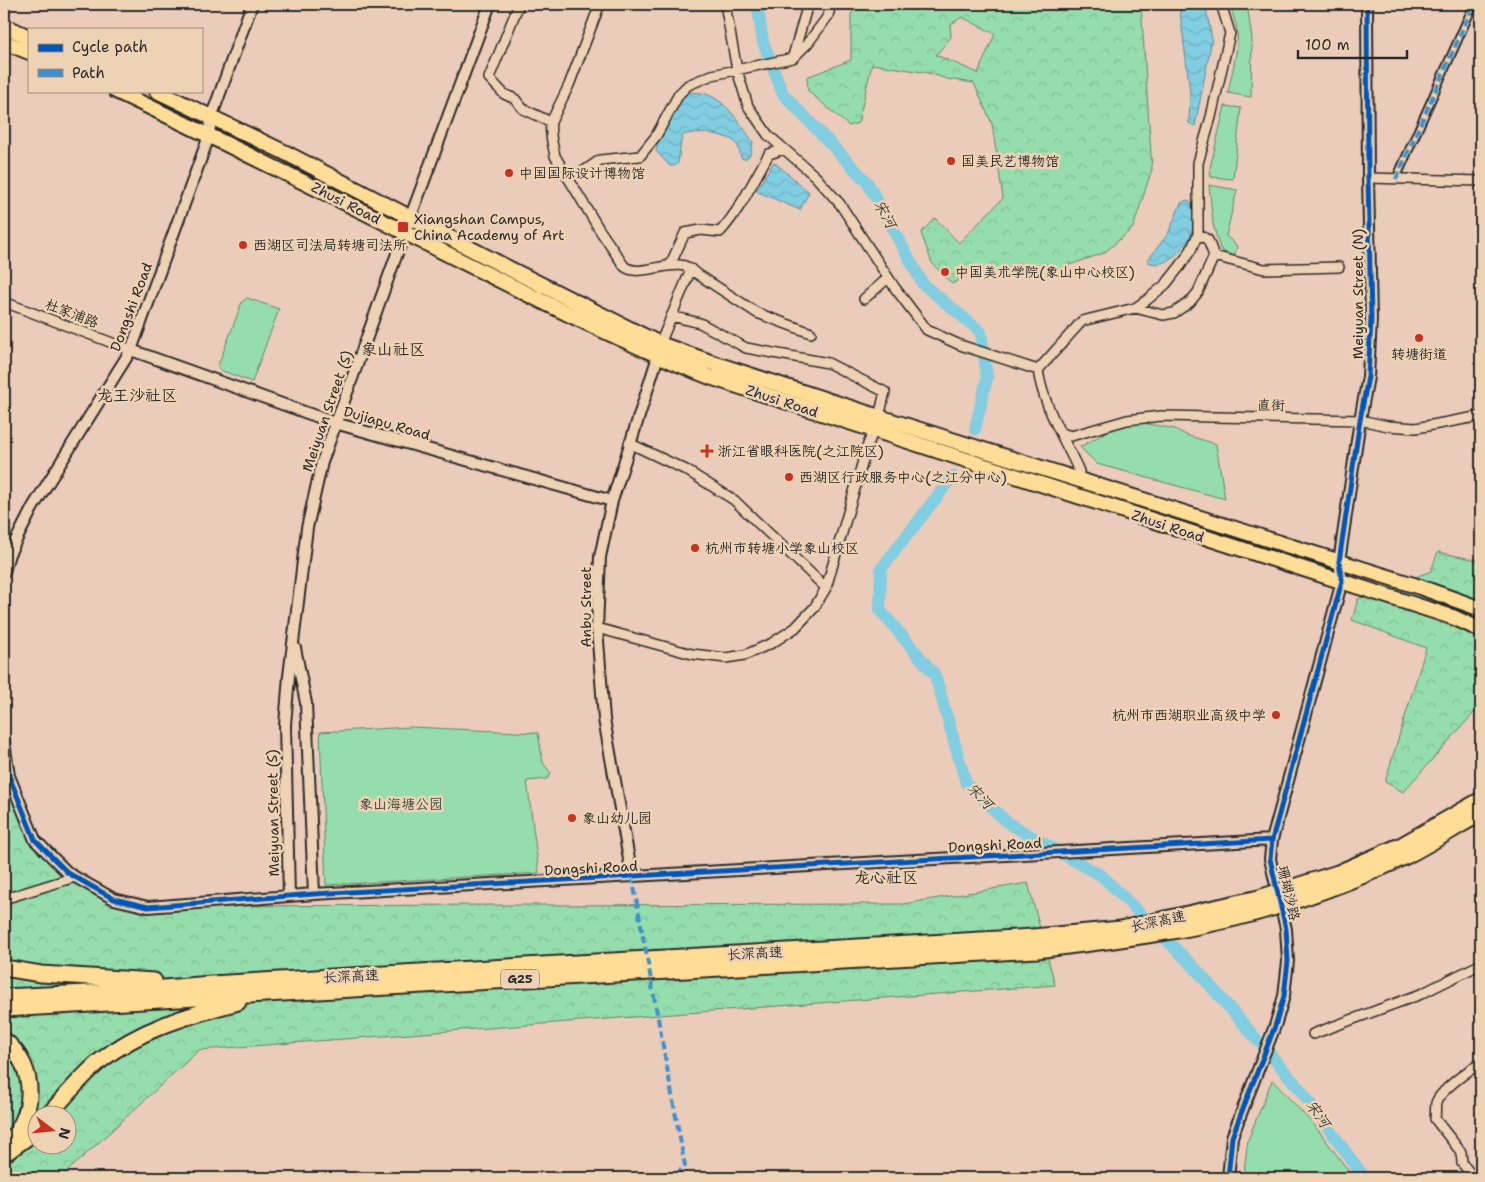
<svg xmlns="http://www.w3.org/2000/svg" width="1485" height="1182" viewBox="0 0 1485 1182" font-family="'Shantell Sans','LXGW WenKai TC',sans-serif">
<defs>
<pattern id="forest-crowns" width="20" height="18" patternUnits="userSpaceOnUse" patternTransform="scale(1.25)"><rect width="20" height="18" fill="#95ddac"/><path d="M2 6a3 3 0 1 1 6 0M12 15a3 3 0 1 1 6 0" fill="none" stroke="#81be94"/></pattern>
<pattern id="water-waves" width="16" height="10" patternUnits="userSpaceOnUse" patternTransform="scale(1.25)"><rect width="16" height="10" fill="#81cde1"/><path d="M0 5q4-4 8 0t8 0" fill="none" stroke="#70b0c1"/></pattern>
</defs>
<rect width="100%" height="100%" fill="#ebcbb9"/>
<filter id="ink" filterUnits="userSpaceOnUse"><feTurbulence type="fractalNoise" baseFrequency=".02" numOctaves="2"/><feDisplacementMap in="SourceGraphic" scale="10" xChannelSelector="R" yChannelSelector="G"/><feConvolveMatrix kernelMatrix="1 2 1 2 8 2 1 2 1" color-interpolation-filters="sRGB"/></filter>
<g filter="url(#ink)">
<path fill="#95ddac" stroke="#60846c" d="M1231 4H1247L1252 39 1251 97 1228 93C1231 74 1239 51 1237 31 1236 21 1231 13 1231 4Z
M1225 106 1241 108 1233 179 1211 177 1210 168Z
M1209 185 1237 190 1226 236 1237 246 1234 258 1220 249 1213 224Z
M247 298 279 309 252 382 220 370 218 366 242 302Z
M1127 420 1175 429 1186 435 1216 444 1225 499 1097 464 1080 447Z
M411 727 538 733 543 763 551 773 547 779 527 781 539 873 326 885 320 732Z
M1272 1080 1315 1126 1354 1178H1325L1324 1176 1243 1178 1248 1140Z"/>
<path fill="url(#forest-crowns)" stroke="#60846c" fill-rule="evenodd" d="M860 4H1141L1152 169 1133 228 1104 253 1055 270H977L952 284 932 263 921 233 935 218 959 243 1003 198 992 124 974 83 947 79 929 73 872 64 858 123 849 126 808 91 807 77 851 60V14ZM962 17 995 34 978 73 936 55 951 37 950 25Z
M1438 552 1481 561V705L1403 792 1385 782 1426 648 1352 620 1358 599 1431 571Z
M4 752 35 840 75 877 114 899 164 906 903 904 1028 883 1055 985 199 1050 60 1178H4ZM38 1114H68V1144H38Z"/>
<path fill="url(#water-waves)" stroke="#5f8c98" d="M1179 4H1205L1212 39 1195 126 1189 123 1190 92Z
M690 92C695 93 702 92 706 94 726 100 742 126 753 142L750 155 745 159 741 158C740 153 739 147 736 143 728 134 695 130 683 135L681 142 678 163 674 166H670L656 151 657 142 680 99Z
M774 162 809 192 800 210 756 191Z
M1187 200 1189 201C1193 205 1193 210 1193 215 1193 222 1193 230 1191 235 1186 248 1162 272 1147 261L1168 234 1181 203Z"/>
<g fill="none" stroke-linecap="round" stroke-linejoin="round">
<path stroke="#81cde1" stroke-width="12" d="M757 4 763 42 783 94 867 182 923 284 981 332 987 378 975 429
M953 476 881 569 880 610 935 675 966 783 1008 823 1102 876 1195 968 1259 1042
M1268 1052 1299 1088 1365 1178"/>
<defs>
<path id="pedestrian" d="M1396 179 1474 4"/>
<path id="minor" d="M519 4 489 78 504 94 515 99 523 109 551 122C549 135 553 144 555 156L599 229 624 266C637 278 668 261 685 266L757 313 811 333
M725 4 737 70 748 106 768 135 815 176 840 204 895 288 927 330 960 345 1038 370
M793 56 808 4
M793 58 808 43 828 16 831 4
M551 122 569 85 600 4
M567 176 584 171 600 160 640 156 656 136 679 94 688 85 712 75 793 58
M1368 178 1481 181
M1214 256 1264 269 1339 267
M670 265 685 233 701 230 720 232C741 209 753 181 769 154L784 149
M864 299 888 278
M4 302 131 350
M1135 308 1163 315 1174 313 1190 302 1198 292 1214 256 1208 240 1198 234
M660 344 691 269
M1062 433 1071 436 1127 420 1161 416 1360 420 1388 426 1416 428 1481 416
M629 443 686 470 734 500 826 588
M1078 479 1079 471C1064 438 1043 406 1038 370L1082 321 1135 308 1147 300 1166 284 1181 265 1191 250 1198 234V163L1211 117 1230 33 1221 4
M597 628 692 654 726 658 745 655 772 643 795 628 814 608 826 588 867 447 879 417 885 392 828 363 746 348 700 323 671 316
M4 899 75 877
M1313 1034 1421 994 1481 964
M1474 1178 1462 1163 1461 1152 1435 1119C1436 1114 1435 1108 1436 1103 1439 1092 1470 1068 1481 1064"/>
<path id="tertiary" d="M131 350 335 423 612 501
M4 572 9 554 33 507 131 350 209 136 211 118 252 4
M295 648 306 703 314 894
M4 742 9 776 35 840 68 873 114 899 148 907 314 894 1272 840
M632 876 604 719 597 628 600 557 612 501 660 350
M289 896 285 725 289 676 307 528 322 462 399 248 490 4
M1228 1178 1232 1137 1275 1026 1284 996 1288 961 1286 929 1270 859 1272 840 1342 581 1339 562 1360 420 1368 377 1371 319 1368 178 1367 4"/>
<path id="primary" d="M4 26 29 37
M4 42 29 52
M116 91C209 135 300 180 392 226 497 279 601 333 710 377L1455 618 1481 630
M157 91 284 152 508 268 660 344 716 364 879 417 1420 587 1481 609"/>
<path id="motorway" d="M4 968 41 974 154 981
M4 997 129 991 211 984 1033 937
M4 1009 1037 950
M4 1040C38 1067 37 1118 4 1146
M49 1114C65 1097 81 1077 100 1061 140 1029 189 1015 238 1002
M7 1152 25 1139 38 1127"/>
</defs>
<use href="#pedestrian" stroke="#2b2b2b" stroke-width="10"/>
<use href="#minor" stroke="#2b2b2b" stroke-width="12"/>
<use href="#tertiary" stroke="#2b2b2b" stroke-width="14"/>
<use href="#primary" stroke="#2b2b2b" stroke-width="18"/>
<use href="#motorway" stroke="#2b2b2b" stroke-width="19"/>
<use href="#pedestrian" stroke="#edd2b4" stroke-width="6"/>
<use href="#minor" stroke="#edd2b4" stroke-width="9"/>
<use href="#tertiary" stroke="#edd2b4" stroke-width="10"/>
<use href="#primary" stroke="#ffdd96" stroke-width="14"/>
<use href="#motorway" stroke="#ffdd96" stroke-width="15"/>
<defs>
<path id="motorway-bridge" d="M1033 937 1121 929 1259 898 1338 873 1402 845 1481 800
M1037 950C1116 940 1196 931 1272 908 1317 894 1363 877 1406 856 1431 843 1456 827 1481 813"/>
</defs>
<use href="#motorway-bridge" stroke="#2b2b2b" stroke-width="19" stroke-linecap="butt"/>
<use href="#motorway-bridge" stroke="#ffdd96" stroke-width="15"/>
<path stroke="#3b90cd" stroke-width="4" stroke-dasharray="8 4" stroke-linecap="butt" d="M1396 179 1474 4
M632 876 685 1166 672 1178"/>
<defs>
<path id="cycleway" d="M4 742 9 776 35 840 68 873 114 899 148 907 314 894 1272 840
M1228 1178 1232 1137 1275 1026 1284 996 1288 961 1286 929 1270 859 1272 840 1342 581 1339 562 1360 420 1368 377 1371 319 1368 178 1367 4"/>
</defs>
<use href="#cycleway" stroke="#edd2b4" stroke-width="8"/>
<use href="#cycleway" stroke="#0057b8" stroke-width="5"/>
</g>
</g>
<g fill="#c8321e" stroke="#edd2b4" stroke-width="2">
<circle cx="951" cy="161" r="5"/>
<circle cx="509" cy="173" r="5"/>
<rect x="397" y="221" width="12" height="12" rx="2.5"/>
<circle cx="243" cy="245" r="5"/>
<circle cx="945" cy="272" r="5"/>
<circle cx="1419" cy="338" r="5"/>
<path d="M704.5 443.5h5v5h5v5h-5v5h-5v-5h-5v-5h5z"/>
<circle cx="789" cy="477" r="5"/>
<circle cx="695" cy="548" r="5"/>
<circle cx="1276" cy="715" r="5"/>
<circle cx="572" cy="818" r="5"/>
</g>
<g text-anchor="middle" stroke-width="5" stroke-linejoin="round" paint-order="stroke">
<rect fill="#edd2b4" stroke="#655d54" stroke-width="1" x="501" y="969.5" width="38" height="19" rx="4"/>
<g font-size="12" font-weight="bold" fill="#2b2b2b">
<text x="520" y="983">G25</text>
</g>
<g font-size="14" fill="#2b2b2b" stroke="#edd2b4" text-anchor="start">
<text x="961" y="166">国美民艺博物馆</text>
<text x="519" y="178">中国国际设计博物馆</text>
<text x="414" y="224">Xiangshan Campus,<tspan x="414" dy="16">China Academy of Art</tspan></text>
<text x="253" y="250">西湖区司法局转塘司法所</text>
<text x="955" y="277">中国美术学院(象山中心校区)</text>
<text x="1419" y="359" text-anchor="middle">转塘街道</text>
<text x="718" y="456">浙江省眼科医院(之江院区)</text>
<text x="799" y="482">西湖区行政服务中心(之江分中心)</text>
<text x="705" y="553">杭州市转塘小学象山校区</text>
<text x="1266" y="720" text-anchor="end">杭州市西湖职业高级中学</text>
<text x="582" y="823">象山幼儿园</text>
</g>
<g font-size="14" fill="#2b2b2b" stroke="#edd2b4">
<text transform="translate(346 203) rotate(27)" y="5">Zhusi Road</text>
<text transform="translate(1358 294) rotate(-90)" y="5">Meiyuan Street (N)</text>
<text transform="translate(131 307) rotate(-69)" y="5">Dongshi Road</text>
<text transform="translate(72 313) rotate(21)" y="5">杜家浦路</text>
<text transform="translate(782 401) rotate(18)" y="5">Zhusi Road</text>
<text transform="translate(1271 405) rotate(1)" y="5">直街</text>
<text transform="translate(327 411) rotate(-71)" y="5">Meiyuan Street (S)</text>
<text transform="translate(387 423) rotate(16)" y="5">Dujiapu Road</text>
<text transform="translate(1168 526) rotate(18)" y="5">Zhusi Road</text>
<text transform="translate(586 607) rotate(-90)" y="5">Anbu Street</text>
<text transform="translate(273 813) rotate(-91)" y="5">Meiyuan Street (S)</text>
<text transform="translate(995 845) rotate(-3)" y="5">Dongshi Road</text>
<text transform="translate(591 868) rotate(-3)" y="5">Dongshi Road</text>
<text transform="translate(1289 893) rotate(77)" y="5">珊瑚沙路</text>
<text transform="translate(1158 921) rotate(-12)" y="5">长深高速</text>
<text transform="translate(755 953) rotate(-3)" y="5">长深高速</text>
<text transform="translate(351 976) rotate(-3)" y="5">长深高速</text>
</g>
<g font-size="14" fill="#3b463e" stroke="#edd2b4">
<text x="401" y="809">象山海塘公园</text>
</g>
<g font-size="15" font-style="italic" fill="#384346" stroke="#edd2b4">
<text transform="translate(885 214) rotate(61)" y="5">宋河</text>
<text transform="translate(980 796) rotate(46)" y="5">宋河</text>
<text transform="translate(1318 1114) rotate(54)" y="5">宋河</text>
</g>
<g font-size="16" fill="#2b2b2b" stroke="#edd2b4">
<text x="393" y="355">象山社区</text>
<text x="137" y="401">龙王沙社区</text>
<text x="886" y="883">龙心社区</text>
</g>
</g>
<rect width="1485" height="1182" fill="none" stroke="#edd2b4" stroke-width="20"/>
<rect x="10" y="10" width="1465" height="1162" fill="none" stroke="#2b2b2b" stroke-width="2" filter="url(#ink)"/>
<rect x="28" y="28" width="175" height="65" fill="#edd2b4" stroke="#9f8f7d"/>
<rect x="38" y="44" width="25" height="8" fill="#0057b8" stroke="#9f8f7d"/>
<text x="72" y="52" font-size="15" fill="#2b2b2b">Cycle path</text>
<rect x="38" y="69" width="25" height="8" fill="#3b90cd" stroke="#9f8f7d"/>
<text x="72" y="78" font-size="15" fill="#2b2b2b">Path</text>
<g transform="translate(52 1130) rotate(106)"><circle r="24" fill="#edd2b4" stroke="#9f8f7d"/>
<path d="M0-4L9 19L0 12L-9 19Z" fill="#c8321e"/>
<text y="-8" font-size="14" font-weight="bold" text-anchor="middle" fill="#2b2b2b">N</text>
</g>
<path d="M1298 50v8h109v-8" fill="none" stroke="#2b2b2b" stroke-width="2.5"/>
<text x="1305" y="50" font-size="15" fill="#2b2b2b" stroke="#edd2b4" stroke-width="4" paint-order="stroke">100 m</text>
</svg>
